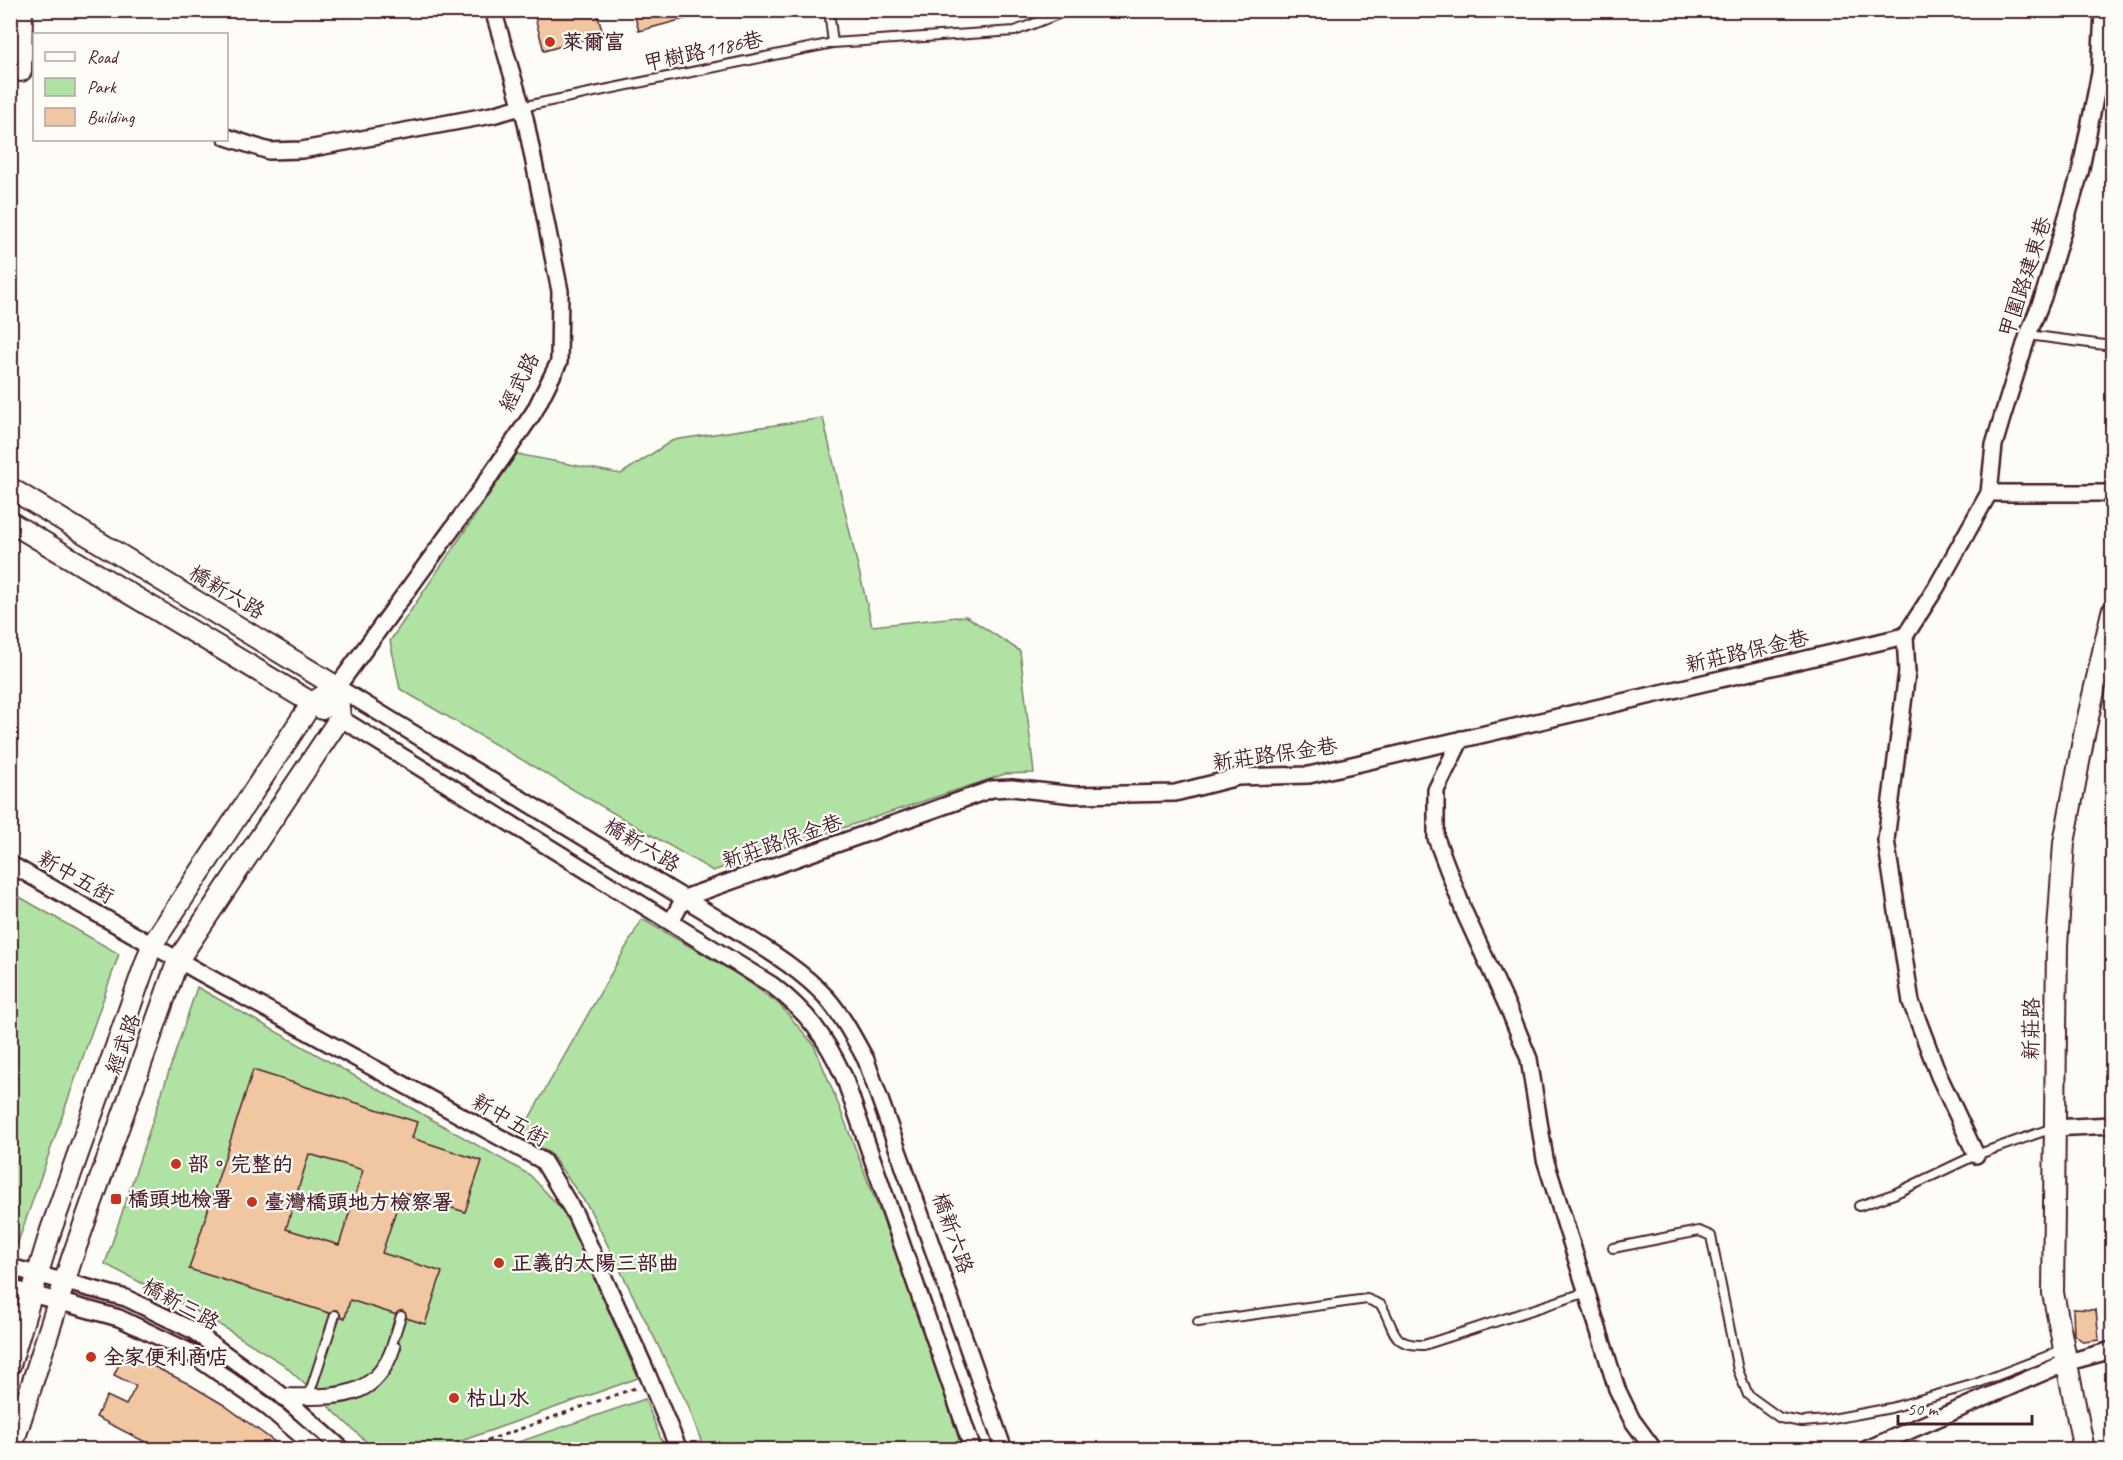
<svg xmlns="http://www.w3.org/2000/svg" width="2123" height="1460" viewBox="0 0 2123 1460" font-family="Caveat,'LXGW WenKai TC',sans-serif">
<rect width="100%" height="100%" fill="#fdfcf7"/>
<filter id="ink" filterUnits="userSpaceOnUse"><feTurbulence type="fractalNoise" baseFrequency=".0167" numOctaves="2"/><feDisplacementMap in="SourceGraphic" scale="12" xChannelSelector="R" yChannelSelector="G"/><feConvolveMatrix kernelMatrix="1 2 1 2 8 2 1 2 1" color-interpolation-filters="sRGB"/></filter>
<g filter="url(#ink)">
<path fill="#afe2a3" stroke="#7c8067" stroke-width="1.5" d="M823 418 872 626 966 616 1020 651 1034 773 1005 774 713 871 400 689 390 641 517 454 621 474 673 440Z
M11 892 119 954 17 1245 10 1244Z
M642 919 736 973 779 1004 814 1045 839 1106 918 1312 962 1449H704L688 1405 589 1208 550 1153 519 1136Z
M197 987 530 1175 565 1213 638 1378 439 1449H374L283 1364 212 1320 105 1264Z
M645 1399 665 1449H498Z"/>
<path fill="#f0c7a0" stroke="#4a1f2b" stroke-width="1.5" fill-rule="evenodd" d="M533 10H596L603 34 544 51Z
M633 10H686L688 18 639 31Z
M863 10H906L864 17Z
M253 1070 417 1122 412 1138 482 1161 465 1212 402 1192 382 1253 442 1272 425 1324 350 1300 345 1318 189 1269ZM309 1154 363 1170 339 1245 286 1229Z
M2073 1309 2096 1310 2099 1340 2084 1342 2074 1335Z
M125 1352 187 1383 224 1405 286 1450H161L96 1417 107 1396 126 1405 136 1386 114 1375Z"/>
<g fill="none" stroke-linecap="round" stroke-linejoin="round">
<defs>
<path id="service" d="M829 10 833 43
M2100 73 2112 77
M521 107 833 43 1015 31 1069 10
M2028 335 2112 346
M1859 1206 1894 1194 1976 1155 2053 1128
M1613 1248 1699 1231 1711 1236 1738 1370 1748 1395 1780 1418 1802 1422 1827 1420 1891 1408 1975 1384 2063 1350
M1198 1322 1367 1299 1381 1305C1396 1330 1390 1346 1424 1345L1587 1292
M281 1393C324 1393 369 1400 389 1352 394 1340 397 1328 401 1316
M308 1398 335 1315
M290 1400C340 1400 378 1404 396 1347"/>
<path id="minor" d="M493 10 525 118 560 291 559 362 534 412 479 492 337 687 728 925C762 947 798 967 826 997 842 1015 854 1038 866 1060L1004 1450
M226 137 269 151 302 150 492 115 521 107
M1989 493H2112
M340 718 772 985C808 1013 825 1036 844 1077L973 1450
M1461 739 1436 790V838L1465 914 1510 1012 1529 1059 1545 1159 1617 1389 1632 1420 1654 1450
M10 864 201 973 543 1161 575 1214 644 1366 679 1450
M671 922 684 898 992 789 1012 788 1074 795 1175 793 1238 777 1309 775 1905 636
M2053 1128 2112 1125
M1976 1155 1939 1076 1911 1002 1886 840 1907 672 1905 636 1936 588 1989 493 1994 445 2002 418 2028 335 2043 297 2080 173 2100 73 2103 10
M10 1267 126 1298 192 1330 279 1393 343 1450
M10 1288 119 1318 186 1350 265 1405 318 1450
M1865 1450 2065 1363 2112 1350"/>
<path id="tertiary" d="M21 71 22 10
M10 488 337 687
M10 522 322 709
M10 1365 51 1230 152 945 312 703 337 687
M11 1450 72 1258 178 960 340 718 337 687
M2084 1450 2053 1293 2057 945 2064 843 2084 735 2112 612"/>
</defs>
<use href="#service" stroke="#4a1f2b" stroke-width="12"/>
<use href="#minor" stroke="#4a1f2b" stroke-width="20"/>
<use href="#tertiary" stroke="#4a1f2b" stroke-width="24"/>
<path stroke="#4a1f2b" stroke-width="3" stroke-dasharray="4.5 4.5" stroke-linecap="butt" d="M461 1450 635 1388"/>
<use href="#service" stroke="#fdfcf7" stroke-width="8"/>
<use href="#minor" stroke="#fdfcf7" stroke-width="15"/>
<use href="#tertiary" stroke="#fdfcf7" stroke-width="20"/>
</g>
</g>
<g fill="#c8321e" stroke="#fdfcf7" stroke-width="2">
<circle cx="550" cy="42" r="6"/>
<circle cx="176" cy="1164" r="6"/>
<rect x="110" y="1193" width="12" height="12" rx="3"/>
<circle cx="252" cy="1202" r="6"/>
<circle cx="499" cy="1263" r="6"/>
<circle cx="91" cy="1357" r="6"/>
<circle cx="454" cy="1398" r="6"/>
</g>
<g text-anchor="middle" stroke-width="4.5" stroke-linejoin="round" paint-order="stroke">
<g font-size="21" font-weight="bold" fill="#4a1f2b" stroke="#fdfcf7" text-anchor="start">
<text x="562" y="49">萊爾富</text>
<text x="188" y="1171">部。完整的</text>
<text x="128" y="1206">橋頭地檢署</text>
<text x="264" y="1209">臺灣橋頭地方檢察署</text>
<text x="511" y="1270">正義的太陽三部曲</text>
<text x="103" y="1364">全家便利商店</text>
<text x="466" y="1405">枯山水</text>
</g>
<g font-size="21" fill="#4a1f2b" stroke="#fdfcf7">
<text transform="translate(703 51) rotate(-12)" y="7">甲樹路1186巷</text>
<text transform="translate(2025 277) rotate(-72)" y="7">甲圍路建東巷</text>
<text transform="translate(519 382) rotate(-63)" y="7">經武路</text>
<text transform="translate(227 592) rotate(31)" y="7">橋新六路</text>
<text transform="translate(1747 651) rotate(-13)" y="7">新莊路保金巷</text>
<text transform="translate(1275 754) rotate(-8)" y="7">新莊路保金巷</text>
<text transform="translate(782 841) rotate(-19)" y="7">新莊路保金巷</text>
<text transform="translate(642 845) rotate(31)" y="7">橋新六路</text>
<text transform="translate(76 877) rotate(30)" y="7">新中五街</text>
<text transform="translate(2031 1029) rotate(-89)" y="7">新莊路</text>
<text transform="translate(123 1044) rotate(-70)" y="7">經武路</text>
<text transform="translate(510 1120) rotate(30)" y="7">新中五街</text>
<text transform="translate(953 1233) rotate(71)" y="7">橋新六路</text>
<text transform="translate(181 1304) rotate(29)" y="7">橋新三路</text>
</g>
</g>
<rect width="2123" height="1460" fill="none" stroke="#fdfcf7" stroke-width="36"/>
<rect x="18" y="18" width="2087" height="1424" fill="none" stroke="#4a1f2b" stroke-width="2" filter="url(#ink)"/>
<rect x="33" y="33" width="195" height="108" fill="#fdfcf7" stroke="#b5a4a5" stroke-width="1.5"/>
<rect x="45" y="52" width="30" height="9" fill="#fdfcf7" stroke="#b5a4a5" stroke-width="1.5"/>
<text x="87" y="63" font-size="18" fill="#4a1f2b">Road</text>
<rect x="45" y="78" width="30" height="18" fill="#afe2a3" stroke="#b5a4a5" stroke-width="1.5"/>
<text x="87" y="93" font-size="18" fill="#4a1f2b">Park</text>
<rect x="45" y="108" width="30" height="18" fill="#f0c7a0" stroke="#b5a4a5" stroke-width="1.5"/>
<text x="87" y="123" font-size="18" fill="#4a1f2b">Building</text>
<path d="M1898 1415v9h134v-9" fill="none" stroke="#4a1f2b" stroke-width="3"/>
<text x="1907" y="1415" font-size="18" fill="#4a1f2b" stroke="#fdfcf7" stroke-width="4.5" paint-order="stroke">50 m</text>
</svg>
